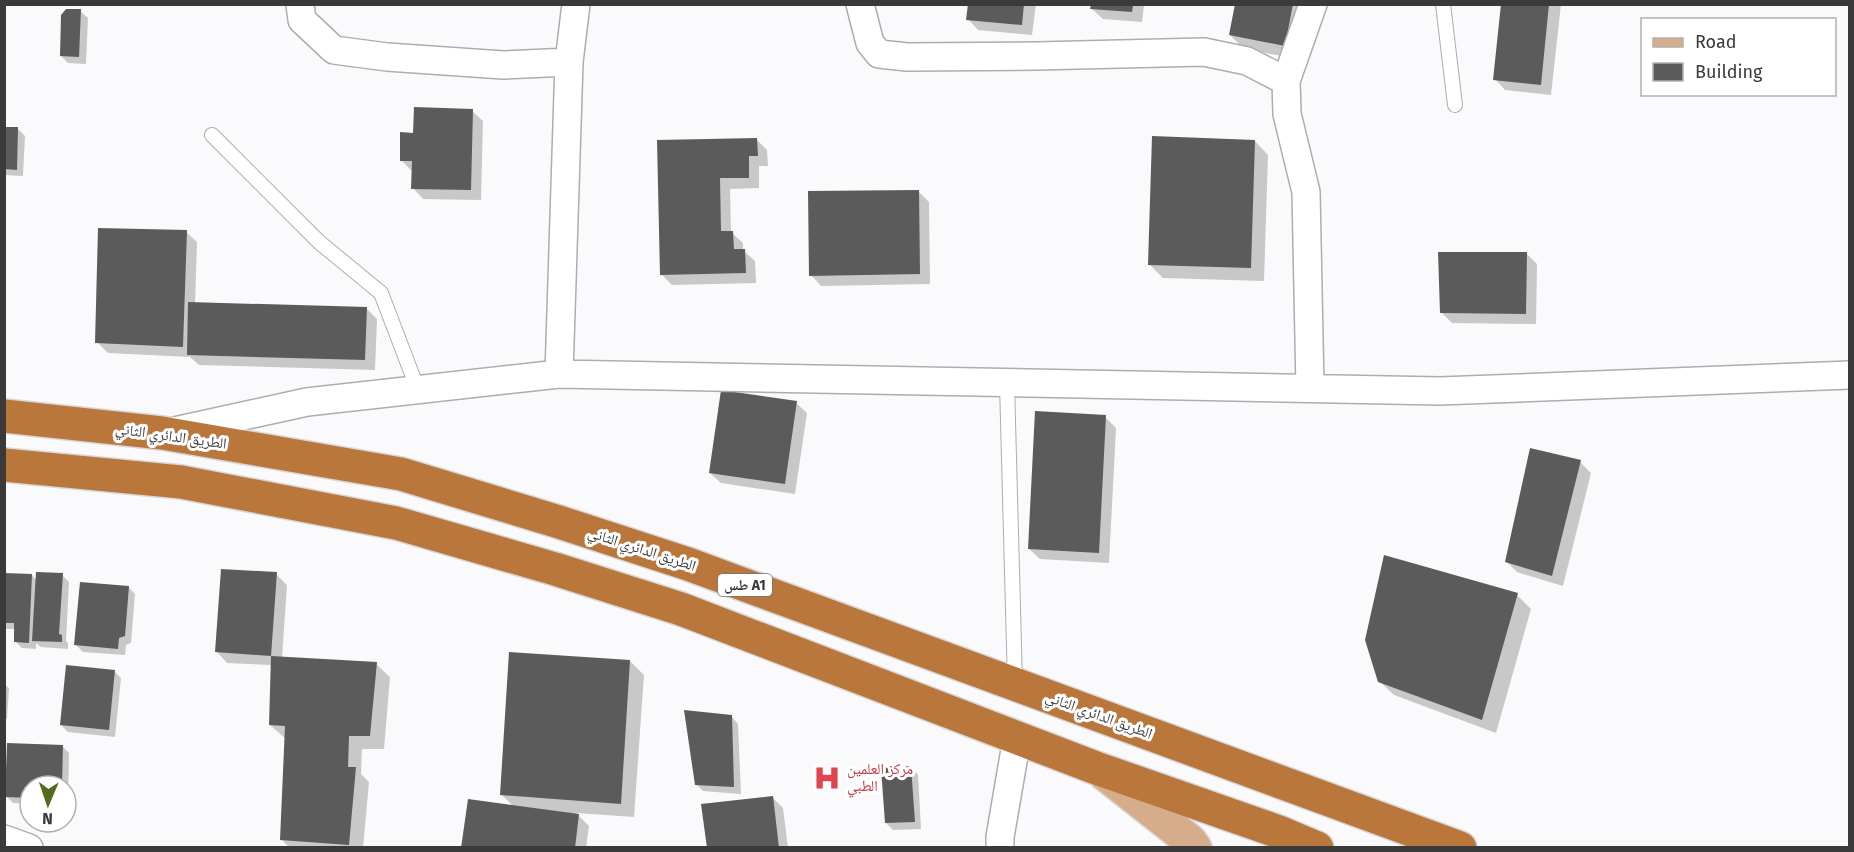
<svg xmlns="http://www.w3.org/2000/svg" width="1854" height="852" viewBox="0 0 1854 852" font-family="'Fira Sans','Noto Naskh Arabic',sans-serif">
<rect width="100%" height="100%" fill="#fafafc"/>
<path fill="#0003" d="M961 4H1036L1032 35 978 30 968 19 969 7Z
M1092 4H1173L1172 6 1144 5 1142 22 1103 19 1092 9Z
M1236 4H1309L1298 59 1244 49 1230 35Z
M1503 4H1561L1551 95 1505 90 1495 79Z
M80 11 88 18 86 64 68 63 61 56Z
M472 111 483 121 481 200 423 199 413 188 412 171 401 160 414 134Z
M4 128H17L25 136 23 176 4 175Z
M757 140 767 150 768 166H759V188L730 189 731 232 743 243V250L755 261 756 283 672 285 661 274 658 142Z
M1255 141 1268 155 1264 281 1163 278 1149 264Z
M918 191 929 202 930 284 821 286 811 275Z
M186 232 197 242 195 304 366 308 377 319 375 370 199 365 190 357 108 353 97 342Z
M1526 253 1537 264 1536 324 1452 323 1442 313Z
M796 403 807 413 795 494 721 483 710 473Z
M1105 417 1116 428 1109 563 1040 559 1029 549Z
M1580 462 1591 473 1563 586 1517 572 1506 561Z
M4 574 32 575 37 581 62 575 69 582 66 641 68 643V649L41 647 36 643V649L22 648 15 641 16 629H4Z
M276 574 287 585 282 658 376 664 390 677 384 749H362L361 774 369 782 363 848H290L281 839 286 739 270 725 272 665 227 663 217 652Z
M128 587 135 594 131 643 126 645 125 655 83 652 76 645Z
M1517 595 1531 609 1496 733 1394 695 1379 681Z
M630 661 644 675 634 817 576 813 589 826 586 848H463L514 807 502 795Z
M114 671 121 678 115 737 68 732 61 725Z
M4 684 9 688 7 719H4Z
M731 716 738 724 741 794 703 791 696 784Z
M62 746 69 753 68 805H66V786H30V804L13 803 6 796Z
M911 767 918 775 921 829 893 830 886 823Z
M772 797 783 808 788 848H708Z"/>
<path fill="#5c5b5b" d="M968 4H1024L1022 25 966 20Z
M1235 4H1293L1285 46 1229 35Z
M1501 4H1549L1541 85 1493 80Z
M1091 5H1133L1132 12 1090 9Z
M66 9H81L79 57 60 56 61 15Z
M414 107 473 109 471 190 411 189 412 161H400V132L413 133Z
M4 127H18L17 170 4 169Z
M1152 136 1255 140 1251 268 1148 265Z
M757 138 758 156H749V178H720L721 231H733L734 249H745L746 273 660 275 657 140Z
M919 190 920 274 809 276 808 191Z
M98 228 187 230 183 347 95 343Z
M1438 252H1527L1526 314 1440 313Z
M188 302 367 307 365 360 187 355Z
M721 390 797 401 785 484 709 473Z
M1035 411 1106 415 1099 553 1028 549Z
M1530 448 1581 460 1552 576 1505 562Z
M1384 555 1518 593 1482 720 1378 682 1365 640Z
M221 569 277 572 271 656 215 652Z
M36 572 63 573 59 634 62 635V642L32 641Z
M4 573 32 574 29 643 14 642V623H4Z
M80 582 129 586 125 636 119 638 118 649 74 645Z
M509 652 630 660 621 804 500 795Z
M271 656 377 662 370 736H349L348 767H356L349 845 280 840 285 726 269 725Z
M66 665 115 670 109 730 60 725Z
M684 710 732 715 734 787 695 785Z
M7 743 63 745 62 786H30V798L5 797Z
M911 766 915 822 885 823 881 768Z
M773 796 779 848H707L701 804Z
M468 799 579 814 575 848H461Z"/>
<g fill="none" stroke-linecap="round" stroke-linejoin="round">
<defs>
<path id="lane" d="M1443 4 1455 105
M212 135 319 242 381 293 418 390
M1007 383 1015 684"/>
<path id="street" d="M300 4 302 20 334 50 387 57 503 65 569 62
M860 4 870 43 879 54 907 57 1037 56 1204 52 1247 61 1286 81
M559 374 569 62 576 4
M1310 388 1306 192 1287 114 1286 81 1313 4
M170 432 307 402 559 374 1440 391 1850 375
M4 839 29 848
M1000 848V837L1017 738"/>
<path id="primary" d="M1105 774 1190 841 1195 848"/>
<path id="highway" d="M4 416 162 433 401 474 559 522 688 564 1460 848
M4 465 181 482 396 523 555 569 681 609 1096 768 1279 832 1317 848"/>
</defs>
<use href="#lane" stroke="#adadaf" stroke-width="16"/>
<use href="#street" stroke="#adadaf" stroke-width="30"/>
<use href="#primary" stroke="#d8d8d8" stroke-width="36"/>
<use href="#highway" stroke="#d8d8d8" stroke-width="36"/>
<use href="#lane" stroke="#fff" stroke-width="14"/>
<use href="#street" stroke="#fff" stroke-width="27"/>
<use href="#primary" stroke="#d6ad8a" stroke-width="33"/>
<use href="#highway" stroke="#ba773c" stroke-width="33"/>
</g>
<defs>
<symbol id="hospital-bare" viewBox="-9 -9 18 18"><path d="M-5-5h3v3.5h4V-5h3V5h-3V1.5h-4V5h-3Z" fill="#e0444e" stroke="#fff" stroke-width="2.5" paint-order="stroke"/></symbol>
</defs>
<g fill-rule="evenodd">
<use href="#hospital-bare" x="808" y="759" width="38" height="38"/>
</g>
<g text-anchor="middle" stroke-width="6" stroke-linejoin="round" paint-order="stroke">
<rect fill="#fff" stroke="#757576" stroke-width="1.5" x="718" y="574" width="54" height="22" rx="4.5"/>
<g font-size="14" font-weight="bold" fill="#3a3a3b">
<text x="745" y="590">طس A1</text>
</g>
<g font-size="15" fill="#3a3a3b" stroke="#fff">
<text transform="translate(171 436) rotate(8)" y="5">الطريق الدائري الثاني</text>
<text transform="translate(642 549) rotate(18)" y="5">الطريق الدائري الثاني</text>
<text transform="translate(1099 715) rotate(20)" y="5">الطريق الدائري الثاني</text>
</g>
<g font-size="15" fill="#be3a42" stroke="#fff" text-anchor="start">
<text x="847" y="774">مركز العلمين<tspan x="847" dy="17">الطبي</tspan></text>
</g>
</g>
<rect width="1854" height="852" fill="none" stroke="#3a3a3b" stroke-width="12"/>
<rect x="1641" y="18" width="195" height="78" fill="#ffffff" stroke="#b0b0b1" stroke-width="1.5"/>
<rect x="1653" y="38" width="30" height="9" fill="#d6ad8a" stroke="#b0b0b1" stroke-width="1.5"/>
<text x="1695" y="48" font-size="18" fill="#3a3a3b">Road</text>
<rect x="1653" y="63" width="30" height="18" fill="#5c5b5b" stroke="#b0b0b1" stroke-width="1.5"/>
<text x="1695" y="78" font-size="18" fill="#3a3a3b">Building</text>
<g transform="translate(48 804) rotate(182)"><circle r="28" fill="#ffffff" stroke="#b0b0b1" stroke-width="1.5"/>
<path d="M0-4.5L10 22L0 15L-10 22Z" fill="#526b1d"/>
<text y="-9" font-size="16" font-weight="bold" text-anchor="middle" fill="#3a3a3b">N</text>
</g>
</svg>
